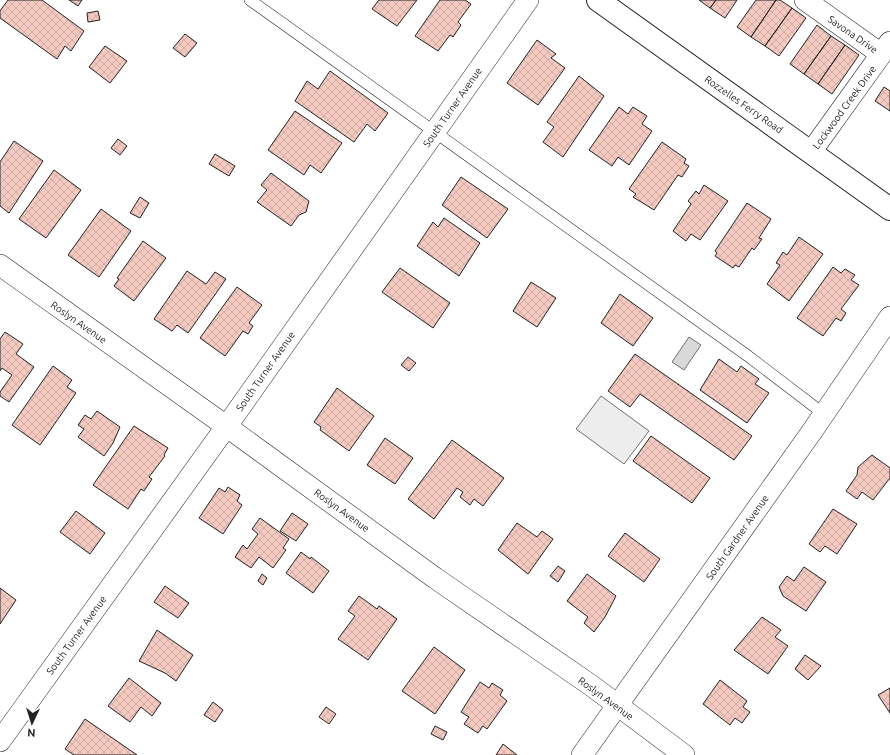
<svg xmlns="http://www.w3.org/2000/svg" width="890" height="755" viewBox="0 0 890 755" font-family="Ubuntu,sans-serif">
<defs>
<pattern id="building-cross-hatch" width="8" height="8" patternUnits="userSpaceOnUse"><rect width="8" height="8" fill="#f3c9c0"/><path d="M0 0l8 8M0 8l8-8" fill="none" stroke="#d0aca5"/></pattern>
</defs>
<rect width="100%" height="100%" fill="#fff"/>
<path fill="#ededed" stroke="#6f6f6f" d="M601 396 649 431 624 464 576 429Z"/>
<path fill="#d9d9d9" stroke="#6f6f6f" d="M689 337 701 345 684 370 672 362Z"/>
<path fill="url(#building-cross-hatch)" stroke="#222" d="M8 0H42L84 31 71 51 65 46 57 59 0 18V11Z
M69 0H82L78 6Z
M379 0H417L397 26 372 9Z
M440 0H465L471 4 458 22 461 25 453 37 450 35 438 51 415 36Z
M699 0H716L710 8Z
M716 0H737L725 18 710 8Z
M756 0H776L751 37 737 27Z
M776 0H780L792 8 765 46 751 37Z
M792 8 806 18 779 56 765 46Z
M98 11 100 20 88 22 87 13Z
M817 25 831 36 804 74 790 64Z
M185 34 197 43 185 57 173 48Z
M831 36 845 45 818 84 804 74Z
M537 40 556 54 551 58 565 68 538 105 507 83Z
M845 45 859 55 832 94 818 84Z
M105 46 127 61 110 83 89 67Z
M330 71 388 113 375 131 367 124 354 142 295 101 307 81 318 89Z
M579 76 604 96 563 157 543 142 554 127 547 122Z
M884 87 890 91V111L875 101Z
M619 107 628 114 633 107 647 116 642 124 652 131 629 165 618 157 612 166 589 150Z
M295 111 342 143 321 173 310 165 304 175 268 150Z
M118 139 127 146 120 155 111 148Z
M14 141 43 161 9 213 0 206V162Z
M662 142 686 159 684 163 689 166 682 177 678 175 654 210 633 197 636 194 629 189Z
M215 154 235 166 229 176 209 164Z
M54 170 81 190 46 238 19 219Z
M271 173 309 201 306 212 299 215 291 226 257 202 267 190 261 185Z
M461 177 508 209 487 238 442 205Z
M704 185 728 201 700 240 691 234 686 241 673 231 691 204 688 201 696 191 699 194Z
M140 197 149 203 140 218 130 213Z
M747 203 771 219 759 238 762 239 754 250 752 248 739 267 735 265 733 268 715 256 717 253 715 251Z
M101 209 131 231 99 277 68 255Z
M444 218 480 243 459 276 417 246 433 222 438 227Z
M799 237 823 254 789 301 767 284 780 265 776 263 783 252 787 255Z
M143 241 166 258 134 301 114 286 119 279 117 278Z
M833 267 841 273 845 269 855 275 851 280 859 285 841 309 846 313 841 321 836 318 823 336 797 318Z
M400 268 450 303 433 328 382 292Z
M187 271 206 284 215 272 226 279 188 333 177 325 172 331 154 319Z
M531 282 556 298 537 327 513 311Z
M237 287 262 305 249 323 253 326 248 334 243 331 225 356 200 338Z
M620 294 653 318 633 346 601 323Z
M5 332 23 344 16 354 34 367 9 402 0 396V392L12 375 2 368 0 371V339Z
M635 354 752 436 734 460 640 394 630 407 608 391Z
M408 357 416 363 409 371 401 365Z
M719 359 737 372 741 366 759 379 755 384 769 393 747 423 700 390Z
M53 366 72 380 67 387 76 393 40 445 12 425Z
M337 388 374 416 349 451 320 430 321 427 314 422Z
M97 411 120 427 113 443 104 456 78 437 84 429 78 425 85 415 91 419Z
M134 426 168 448 164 455 165 456 149 477 152 479 144 491 141 489 128 509 93 485Z
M651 436 710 478 692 503 633 461Z
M385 438 413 458 395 484 367 465Z
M452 440 504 478 483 506 474 499 470 505 460 497 463 492 457 488 434 519 408 499Z
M872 455 890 468V478L873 500 862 492 857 499 846 491 857 475 858 467Z
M228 487 240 495 237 501 242 505 223 534 199 518 219 488 225 492Z
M833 509 857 524 837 554 825 546 820 552 809 544Z
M76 511 105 533 90 554 60 532Z
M292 513 308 524 296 541 280 531Z
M260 518 289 539 283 548 286 550 273 568 259 557 251 568 235 557 243 545 247 549 258 534 252 529Z
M517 523 537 537 542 531 553 539 528 574 498 550Z
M625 533 660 559 644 582 608 556Z
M301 552 310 559 311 557 329 571 313 593 286 573Z
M558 566 565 571 558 582 550 576Z
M804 567 826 582 806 611 783 596 779 587 787 576 794 581Z
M262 574 267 578 263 585 258 581Z
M587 574 616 596 605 617 594 632 584 623 588 617 567 601Z
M165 586 189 603 178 618 154 602Z
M0 588 16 600 0 624Z
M359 596 377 609 379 606 397 619 368 660 338 639 355 616 348 611Z
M762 617 781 630 775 637 788 646 768 674 734 650Z
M157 630 193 655 176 681 165 673 139 661Z
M434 647 465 670 435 714 402 691Z
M805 655 821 666 808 680 795 669Z
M129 678 161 703 152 716 141 707 130 722 108 706Z
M720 680 747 701 743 707 750 712 742 723 735 718 730 725 703 704Z
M480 682 489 688 492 683 503 690 500 695 507 701 487 729 483 726 478 733 464 724 469 717 461 712Z
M890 688V713L878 695Z
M213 702 223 710 215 722 204 715Z
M326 707 336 714 329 724 319 717Z
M85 719 137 755H74L65 749Z
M435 726 447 732 443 740 431 734Z
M503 744 517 755H496Z"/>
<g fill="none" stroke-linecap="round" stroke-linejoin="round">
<defs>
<path id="lane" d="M250 0 748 356 824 414"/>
<path id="street" d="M805 0 881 54
M811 152 890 42
M0 265 226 426 435 578 592 686 684 755
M0 741 236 413 528 0
M582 755 813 430 890 317"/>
<path id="secondary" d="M598 0 890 209"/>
</defs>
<use href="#lane" stroke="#222" stroke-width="12"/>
<use href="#street" stroke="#222" stroke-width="22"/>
<use href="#secondary" stroke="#222" stroke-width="24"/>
<use href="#lane" stroke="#fff" stroke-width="11"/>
<use href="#street" stroke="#fff" stroke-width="21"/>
<use href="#secondary" stroke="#fff" stroke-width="22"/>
</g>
<g text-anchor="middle" stroke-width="3" stroke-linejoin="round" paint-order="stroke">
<g font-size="10" fill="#222" stroke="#fff">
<text transform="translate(853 34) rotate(35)" y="4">Savona Drive</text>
<text transform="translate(744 104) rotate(35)" y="4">Rozzelles Ferry Road</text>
<text transform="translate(452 107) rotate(-55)" y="4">South Turner Avenue</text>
<text transform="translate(844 107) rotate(-54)" y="4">Lockwood Creek Drive</text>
<text transform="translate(79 322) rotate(35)" y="4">Roslyn Avenue</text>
<text transform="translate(265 371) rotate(-55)" y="4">South Turner Avenue</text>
<text transform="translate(342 510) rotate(36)" y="4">Roslyn Avenue</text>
<text transform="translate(737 537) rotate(-55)" y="4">South Gardner Avenue</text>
<text transform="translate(76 635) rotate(-54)" y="4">South Turner Avenue</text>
<text transform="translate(606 698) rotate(36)" y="4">Roslyn Avenue</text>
</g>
</g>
<g transform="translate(32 723) rotate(184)" stroke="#ffffff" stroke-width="3" paint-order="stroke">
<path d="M0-3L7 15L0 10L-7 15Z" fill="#222222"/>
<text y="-6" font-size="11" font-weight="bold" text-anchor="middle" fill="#222222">N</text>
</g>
</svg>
